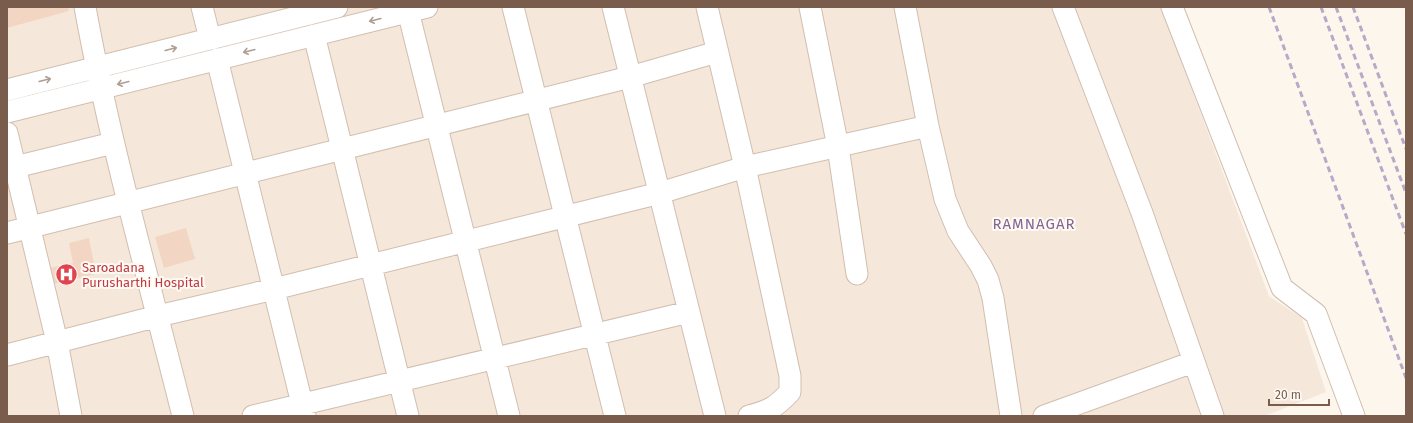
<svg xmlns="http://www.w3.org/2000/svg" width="1413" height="423" viewBox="0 0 1413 423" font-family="'Fira Sans',sans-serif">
<rect width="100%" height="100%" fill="#fdf6ec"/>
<path fill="#f5e8da" d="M7 7H1161L1269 296 1302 318 1326 392 1264 416H7Z"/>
<path fill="#f3d5c3" d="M7 7H68L69 11 7 28Z
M186 228 195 259 164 268 155 237Z
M89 238 96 274 53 284 49 268 73 263 69 243Z"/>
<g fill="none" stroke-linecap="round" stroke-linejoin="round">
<defs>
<path id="minor" d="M85 7C110 145 149 280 183 416
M202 7 210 39
M407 7 509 416
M513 7 615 416
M613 7 715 416
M707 7 745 167 790 376V392C776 407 769 411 749 416
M810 7 838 147 857 274
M905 7 928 126 945 199 958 231 981 266 988 280 993 298 1011 416
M1063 7 1142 213 1213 416
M1172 7 1282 288 1316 314 1354 416
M314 35 408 416
M217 59 305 416
M7 90 337 7
M7 112 427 7
M7 133 57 342 71 416
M7 169 113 143
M7 233 630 77 717 52
M7 355 158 316 274 289 660 193 745 167 928 126
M253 416 689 312
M1044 416 1193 362"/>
</defs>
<use href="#minor" stroke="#d1beb0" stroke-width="23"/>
<use href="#minor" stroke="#fff" stroke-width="21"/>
<path stroke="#b9a8c9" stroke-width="3" stroke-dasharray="6 4" stroke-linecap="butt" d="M1269 7 1406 378
M1321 7 1406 234
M1336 7 1406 193
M1353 7 1406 149"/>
</g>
<defs><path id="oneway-shaft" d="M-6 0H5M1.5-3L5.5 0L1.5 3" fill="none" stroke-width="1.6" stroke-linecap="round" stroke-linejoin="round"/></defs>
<g stroke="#af9d94">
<use href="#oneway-shaft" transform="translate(375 20) rotate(166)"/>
<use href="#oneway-shaft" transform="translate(171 49) rotate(-14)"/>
<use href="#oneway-shaft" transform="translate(249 51) rotate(166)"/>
<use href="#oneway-shaft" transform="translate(45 80) rotate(-14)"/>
<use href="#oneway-shaft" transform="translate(123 83) rotate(166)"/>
</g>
<defs>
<symbol id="hospital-disc" viewBox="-11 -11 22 22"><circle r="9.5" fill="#e0444e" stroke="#fffaf3"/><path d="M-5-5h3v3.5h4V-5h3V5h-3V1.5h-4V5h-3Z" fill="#fff"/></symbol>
</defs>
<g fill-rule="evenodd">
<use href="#hospital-disc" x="54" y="262" width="25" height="25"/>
</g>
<g text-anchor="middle" stroke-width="4" stroke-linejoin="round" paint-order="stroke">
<g font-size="13" fill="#be3a42" stroke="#fffaf3" text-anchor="start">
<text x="82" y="272">Saroadana<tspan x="82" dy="15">Purusharthi Hospital</tspan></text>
</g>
<g font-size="15" letter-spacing="1" fill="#846695" stroke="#fffaf3">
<text x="1034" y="229">RAMNAGAR</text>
</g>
</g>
<rect width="1413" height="423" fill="none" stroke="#7a5c4d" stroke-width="16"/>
<path d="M1269 399v6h60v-6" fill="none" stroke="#7a5c4d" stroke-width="2"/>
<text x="1275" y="399" font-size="12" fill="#7a5c4d" stroke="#fffaf3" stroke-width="3" paint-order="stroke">20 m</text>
</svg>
